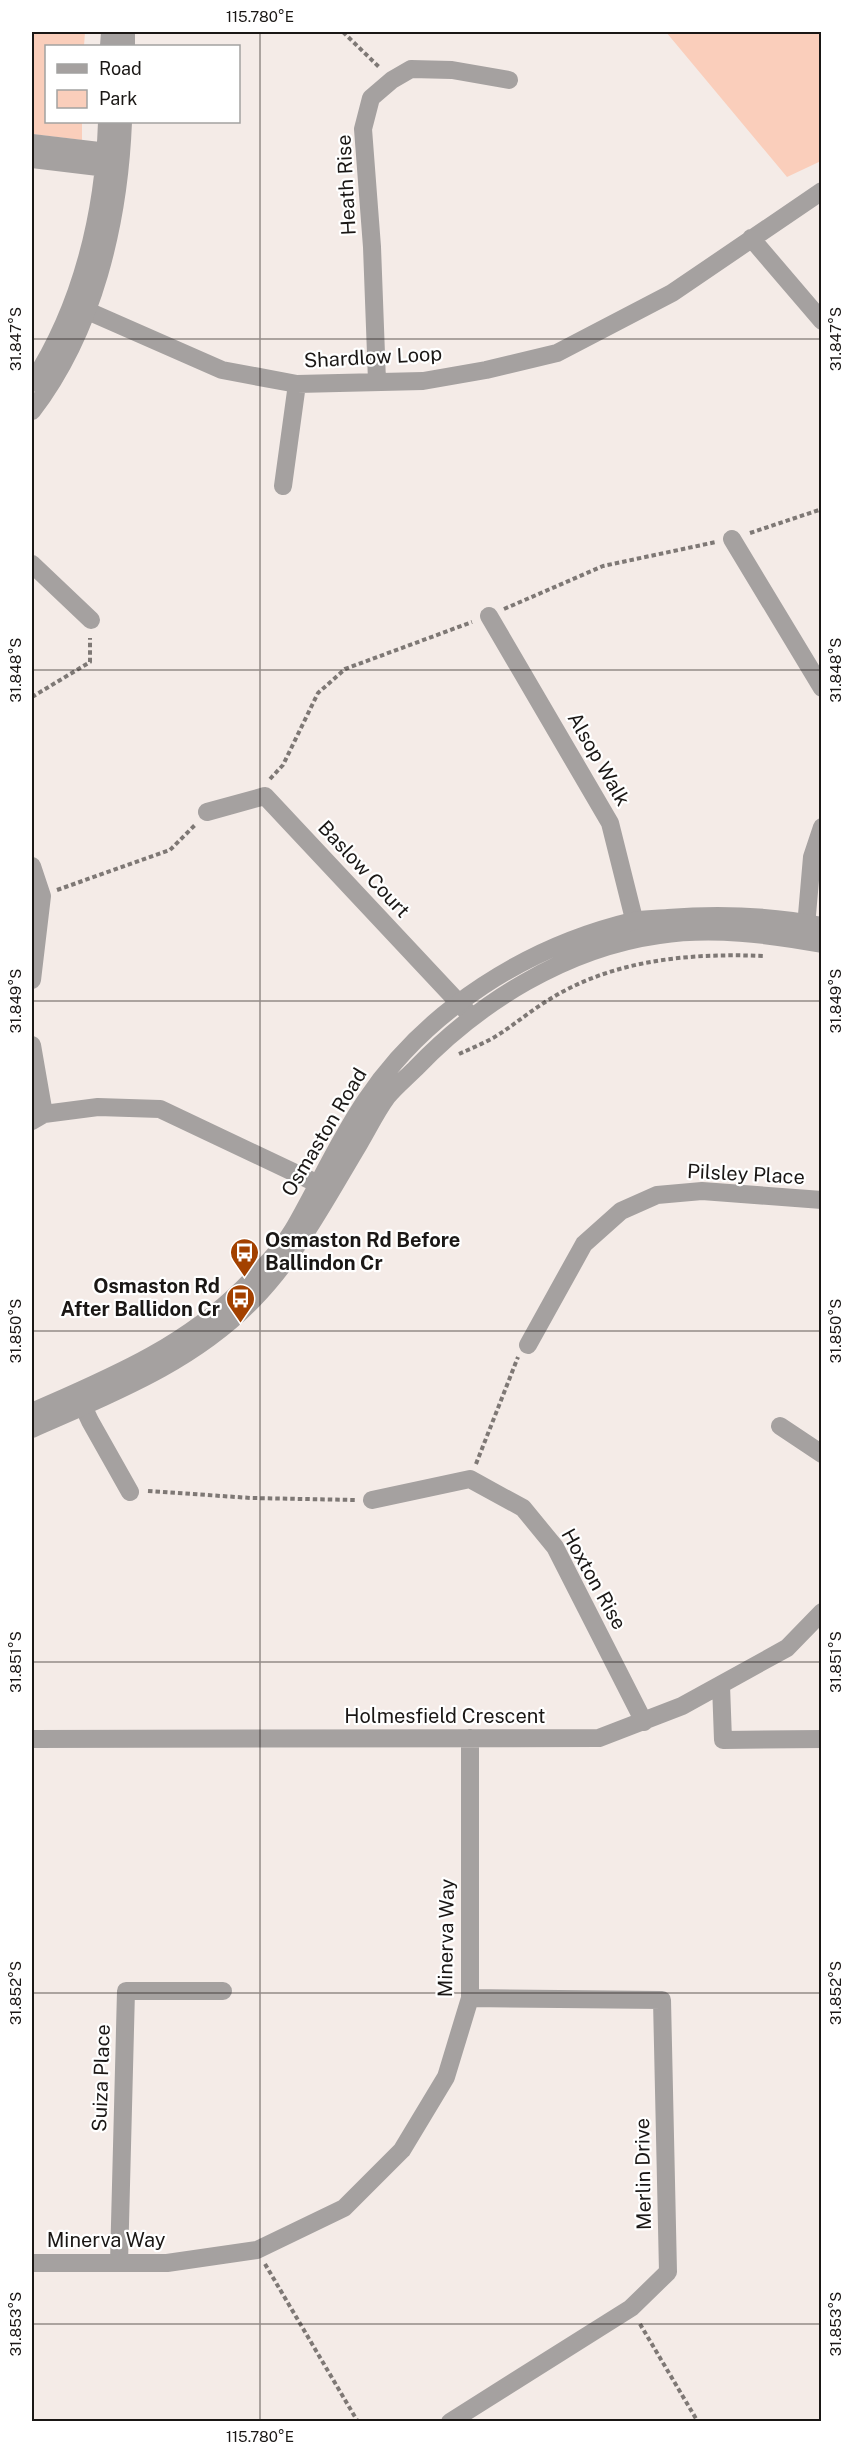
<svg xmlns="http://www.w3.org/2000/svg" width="853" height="2453" viewBox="0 0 853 2453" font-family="'Public Sans',sans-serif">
<rect width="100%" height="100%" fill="#f4ebe7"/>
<path fill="#facebb" d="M32 32H85L84 46H46V122H82V140L32 134Z
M666 32H821V161L787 177Z"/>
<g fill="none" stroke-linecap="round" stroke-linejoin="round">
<path stroke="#7e7875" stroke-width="4" stroke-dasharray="4.5 3" stroke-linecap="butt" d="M343 32 379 67
M750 533 822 509
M504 609 603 566 716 542
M32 697 90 662V638
M270 779 283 765 318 693 345 669 472 622
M57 890 170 850 196 824
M459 1054C470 1049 482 1044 493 1038 513 1026 530 1011 550 999 615 959 691 953 764 956
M476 1464 518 1357
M148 1491 251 1498 356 1500
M265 2264 358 2422
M640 2324 698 2422"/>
<path stroke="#a5a1a0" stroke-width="18" d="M751 238 822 321
M74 305 222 370 297 384 423 381 486 370 557 353 672 293 822 191
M377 381 372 247 363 129 371 98 392 80 411 69 452 70 509 80
M283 486 297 384
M732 539 822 688
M32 564 91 620
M489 616 610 823 638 935
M207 812 265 796 472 1017
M32 866 42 896 32 980
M805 938 812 857 822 827
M32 1045 44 1114
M32 1121 44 1114 98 1107 160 1109 331 1190
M528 1345 584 1244 621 1211 657 1195 702 1191 822 1200
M77 1393 90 1421 130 1492
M780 1426 822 1454
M372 1500 470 1479 523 1508 555 1547 644 1722
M721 1685 723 1740 822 1739
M32 1739 599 1738 682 1706 787 1648 822 1612
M32 2263H167L257 2250 344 2208 402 2150 446 2077 470 1998V1738
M119 2263 126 1991H223
M450 2422 631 2308 668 2272 662 2000 470 1998"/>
<path stroke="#a5a1a0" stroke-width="18" d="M109 46 110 32
M126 46V32
M32 143 116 153
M32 159 115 169
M32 383C82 306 104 213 107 122
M32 411C94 330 119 222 123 122
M32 1412C109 1378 183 1348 244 1287 261 1270 281 1250 293 1230 318 1187 338 1141 366 1100 427 1009 528 946 633 921 644 919 657 919 668 918 719 914 772 916 822 926
M32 1429C111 1394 192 1363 253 1300 297 1255 327 1197 359 1144 368 1129 376 1112 387 1097 395 1087 406 1078 415 1069 479 1002 566 948 659 935 712 927 768 934 822 944"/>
</g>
<path fill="none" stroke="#1a1715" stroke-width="1.5" stroke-opacity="0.45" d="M260 32V2422M32 339H822M32 670H822M32 1001H822M32 1331H822M32 1662H822M32 1993H822M32 2324H822"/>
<defs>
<symbol id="bus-pin" viewBox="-11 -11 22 30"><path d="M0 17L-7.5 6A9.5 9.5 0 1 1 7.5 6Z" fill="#a34100" stroke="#fff"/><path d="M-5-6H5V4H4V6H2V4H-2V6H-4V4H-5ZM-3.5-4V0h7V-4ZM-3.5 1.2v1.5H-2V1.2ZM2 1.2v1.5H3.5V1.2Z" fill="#fff"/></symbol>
</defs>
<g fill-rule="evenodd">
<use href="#bus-pin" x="228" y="1236" width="33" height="45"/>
<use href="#bus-pin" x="224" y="1282" width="33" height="45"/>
</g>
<g text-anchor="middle" stroke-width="4.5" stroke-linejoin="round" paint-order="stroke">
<g font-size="20" fill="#1a1715" stroke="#fff">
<text transform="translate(346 185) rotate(-93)" y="7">Heath Rise</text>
<text transform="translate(373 357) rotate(-3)" y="7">Shardlow Loop</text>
<text transform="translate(599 759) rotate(60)" y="7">Alsop Walk</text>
<text transform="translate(364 869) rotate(47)" y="7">Baslow Court</text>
<text transform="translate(324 1132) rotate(-59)" y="7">Osmaston Road</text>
<text transform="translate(746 1174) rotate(3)" y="7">Pilsley Place</text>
<text transform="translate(594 1579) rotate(61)" y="7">Hoxton Rise</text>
<text x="445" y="1723">Holmesfield Crescent</text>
<text transform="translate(446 1938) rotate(-89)" y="7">Minerva Way</text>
<text transform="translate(101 2078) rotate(-88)" y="7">Suiza Place</text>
<text transform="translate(643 2174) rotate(-91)" y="7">Merlin Drive</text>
<text x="106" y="2247">Minerva Way</text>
</g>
<g font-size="20" font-weight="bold" fill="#1a1715" stroke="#fff" text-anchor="start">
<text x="265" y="1247">Osmaston Rd Before<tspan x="265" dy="23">Ballindon Cr</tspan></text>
<text x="220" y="1293" text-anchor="end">Osmaston Rd<tspan x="220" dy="23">After Ballidon Cr</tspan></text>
</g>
</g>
<rect width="853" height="2453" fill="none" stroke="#ffffff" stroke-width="66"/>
<rect x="45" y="45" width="195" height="78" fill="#ffffff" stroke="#a3a2a1" stroke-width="1.5"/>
<rect x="57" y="64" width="30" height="9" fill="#a5a1a0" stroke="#a3a2a1" stroke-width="1.5"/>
<text x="99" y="75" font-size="18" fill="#1a1715">Road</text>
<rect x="57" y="90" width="30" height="18" fill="#facebb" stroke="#a3a2a1" stroke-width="1.5"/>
<text x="99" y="105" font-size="18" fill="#1a1715">Park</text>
<rect x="33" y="33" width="787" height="2387" fill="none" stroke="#1a1715" stroke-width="2"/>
<g font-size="15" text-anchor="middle" fill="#1a1715">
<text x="260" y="22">115.780°E</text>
<text transform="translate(16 339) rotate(-90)" y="5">31.847°S</text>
<text transform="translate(836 339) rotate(-90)" y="5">31.847°S</text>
<text transform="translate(16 670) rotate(-90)" y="5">31.848°S</text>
<text transform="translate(836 670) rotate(-90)" y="5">31.848°S</text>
<text transform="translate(16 1001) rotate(-90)" y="5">31.849°S</text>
<text transform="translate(836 1001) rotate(-90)" y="5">31.849°S</text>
<text transform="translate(16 1331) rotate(-90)" y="5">31.850°S</text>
<text transform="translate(836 1331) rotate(-90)" y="5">31.850°S</text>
<text transform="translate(16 1662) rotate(-90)" y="5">31.851°S</text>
<text transform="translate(836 1662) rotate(-90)" y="5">31.851°S</text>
<text transform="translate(16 1993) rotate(-90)" y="5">31.852°S</text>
<text transform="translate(836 1993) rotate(-90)" y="5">31.852°S</text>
<text transform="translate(16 2324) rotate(-90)" y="5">31.853°S</text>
<text transform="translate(836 2324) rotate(-90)" y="5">31.853°S</text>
<text x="260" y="2442">115.780°E</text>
</g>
</svg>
